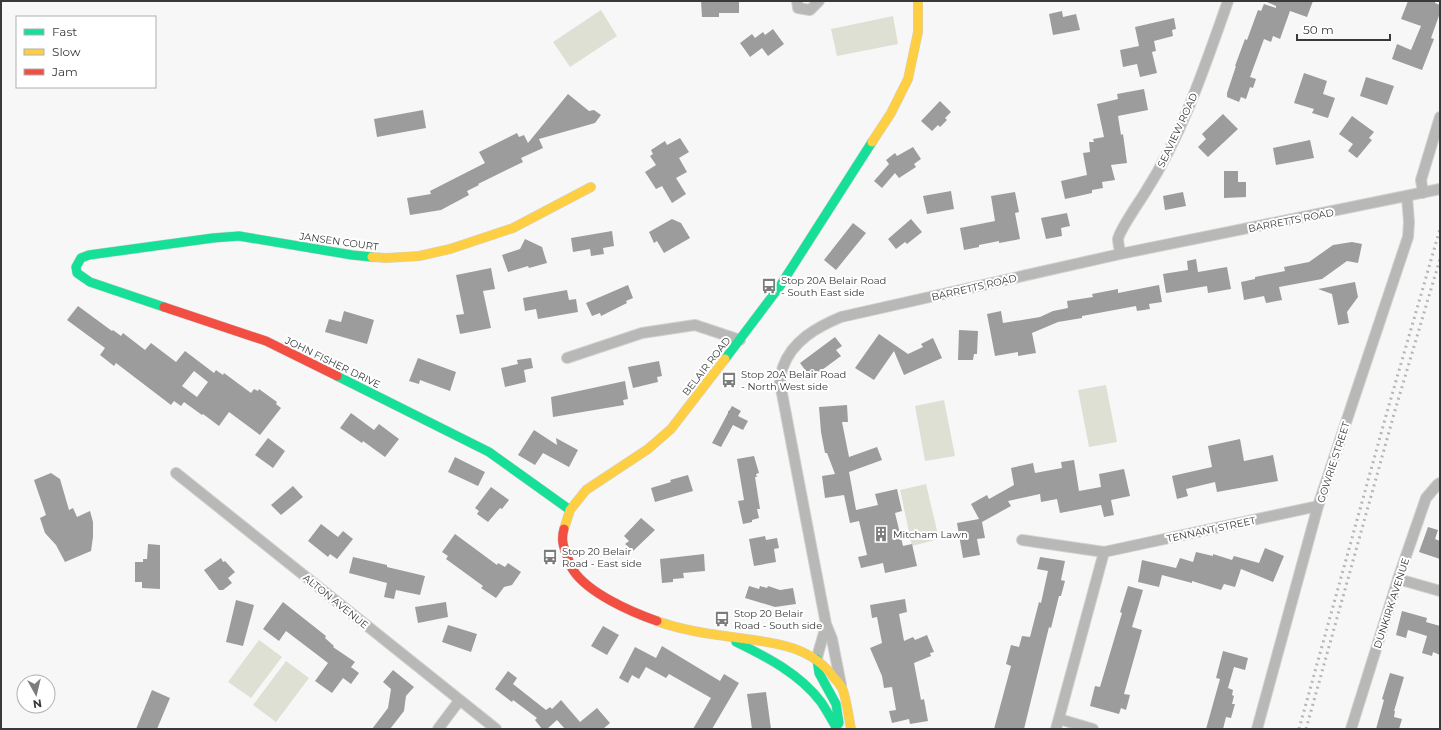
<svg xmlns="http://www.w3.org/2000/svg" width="1441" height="730" viewBox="0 0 1441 730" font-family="Montserrat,sans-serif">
<rect width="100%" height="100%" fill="#f7f7f8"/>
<path fill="#dde0d2" d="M601 10 617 36 570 67 553 42Z
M893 16 898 44 837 56 831 29Z
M1106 385 1117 442 1089 447 1078 390Z
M944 400 955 456 925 461 915 406Z
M926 484 939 539 912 546 900 490Z
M259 640 282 657 251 698 228 682Z
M286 661 309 678 276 722 253 705Z"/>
<path fill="#9c9c9d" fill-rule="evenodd" d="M701 1H739V13H719V17H702Z
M1267 1H1313L1307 17 1290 11 1280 39 1273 36 1271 42 1264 39 1250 77 1256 79 1253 88 1250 87 1246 99 1241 97 1239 102 1227 97V93L1236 66H1235L1245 39 1247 40 1258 10 1261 11 1264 4 1276 8V6L1267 2Z
M1408 1H1435V3L1440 5V13L1431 38 1434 39 1422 70 1392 59 1397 44 1411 50 1421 26 1401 19Z
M1062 11 1063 17 1076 14 1080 30 1053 35 1049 14Z
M1174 18 1176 29 1172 30 1173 36 1154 41 1156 51 1152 52 1157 73 1140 77 1137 64 1123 67 1120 50 1139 46 1135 27Z
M773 29 784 44 768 56 762 48 750 57 740 43 752 34 755 38 763 32 765 35Z
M1304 73 1327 81 1323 94 1335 98 1328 118 1312 113 1314 109 1294 103Z
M1366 77 1394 86 1387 105 1360 96Z
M1144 89 1148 110 1118 116 1121 135 1123 134 1127 163 1111 165 1115 180 1102 182 1103 188 1092 190V193L1065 199 1061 181 1087 175 1083 153 1090 152 1089 142H1094L1093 139 1104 137 1097 104 1118 99 1117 94Z
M568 94 589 111 594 110 601 115 595 123 539 139 543 148 521 158 523 162 478 184 479 185 467 191 469 195 441 210 410 215 407 198 431 194 430 191 485 163 479 152 517 133 519 137 524 135 528 143Z
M940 101 951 112 945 118 947 120 940 127 938 125 932 131 921 121Z
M423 110 426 128 377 137 374 119Z
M1223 114 1238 129 1208 157 1198 147 1206 139 1202 134Z
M1352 116 1374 132 1369 138 1372 140 1357 158 1348 151 1353 144 1339 134Z
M680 138 689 152 679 158 687 172 676 178 686 194 672 203 662 186 656 189 645 172 656 165 650 156 653 154 651 150 665 141 667 145Z
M1310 140 1314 158 1276 165 1273 148Z
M913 147 921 159 914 164 916 167 899 178 895 173 882 188 874 181 889 164 886 160 895 153 897 156Z
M1224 171H1238V182H1246V197L1224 198Z
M951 191 954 209 927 214 923 196Z
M1015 192 1019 212 1015 213 1020 239 999 243V241L979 245V247L964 250 960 228 995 221 991 196Z
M1183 192 1186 206 1165 210 1163 196Z
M1067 213 1070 226 1061 228 1062 236 1046 239 1041 218Z
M672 219 681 223 690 238 664 253 657 241 654 243 649 232Z
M911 219 922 232 907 244 905 242 896 249 888 239Z
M853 223 866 233 836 270 824 260Z
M612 231 614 246 603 248 604 254 591 256 590 249 573 252 571 238Z
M525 239 542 247 547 263 529 268 528 266 508 272 502 255 520 249Z
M1352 242 1362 244 1358 263 1347 261 1322 279 1279 287 1282 300 1266 303 1264 296 1244 300 1241 282 1255 279V277L1285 271 1284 267 1309 262 1333 245Z
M1196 259 1198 272 1227 267 1231 289 1208 293 1207 286 1166 293 1163 274 1188 270 1187 261Z
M491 268 495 289 483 291 491 328 460 334 456 315 464 314 456 275Z
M1355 282 1358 297 1347 312 1349 323 1338 325 1332 294 1318 289Z
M628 285 633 298 626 301 627 303 601 316 600 313 592 316 586 303Z
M1159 285 1162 302 1149 304 1150 309 1137 311 1136 306 1082 316V318L1058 322 1032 333 1036 353 1018 356V352L995 356 987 314 1001 311 1003 323 1040 317 1053 311 1068 308 1067 301 1093 297 1092 294 1118 289V293Z
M567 290 569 300 576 299 578 312 538 319 536 309 525 311 523 298Z
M78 306 112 331 113 330 121 336 123 333 145 350 151 343 176 362 185 351 214 373 216 370 223 375 224 373 251 393 254 389 258 391 259 389 277 402 276 404 281 408 260 435 229 412 219 426 203 414 202 415 184 402 181 406 174 401 171 405 116 363 114 366 100 355 105 348 67 320ZM194 371 208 382 197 397 182 386Z
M344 311 374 320 367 344 325 332 329 319 341 322Z
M959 330 978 331 977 354H974L973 360H958Z
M879 334 908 354 923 347 921 344 933 338 942 358 904 375 894 351 874 380 855 368Z
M835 337 842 346 836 350 841 356 811 378 800 363Z
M418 358 456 372 450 391 420 380 419 384 409 381Z
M531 358 533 368 524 370 526 382 505 387 501 368 518 364 517 360Z
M659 361 662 376 657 377 658 382 633 388 628 367Z
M625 381 628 399 623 400 624 405 553 417 551 397Z
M847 405 848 422H842L849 457 877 447 882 460 849 472 856 510 878 505 875 494 897 489 902 511 895 513 903 546 912 544 917 566 885 573 883 563 861 568 858 557 867 555 859 521 850 523 844 495 825 498 822 476 835 474 827 453H825L821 432 819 407Z
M732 406 741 411 738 416 748 421 743 430 733 425 721 447 712 443 728 413V411H729Z
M351 413 374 430 379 424 399 439 385 457 363 441 362 443 340 428Z
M534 430 557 445 556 438 578 450 569 467 543 453 535 465 518 455Z
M268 438 285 451 273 468 255 455Z
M1240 439 1244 461 1273 455 1278 481 1217 492 1215 482 1186 489 1188 496 1177 499 1172 476 1212 467 1208 446Z
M754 456 759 473 756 474 757 477H755L760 509H757L759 518 752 520V522L743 524 738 501 744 500 737 459Z
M455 457 485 472 478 486 448 472Z
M1074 460 1079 491 1101 487 1099 474 1124 469 1130 496 1111 500 1114 515 1104 517 1101 505 1060 513 1057 499 1041 502 1040 494 1008 501 1011 506 982 522 985 538 977 539 980 555 963 558 957 523 979 519 971 504 987 495 989 499 1014 485 1011 468 1033 463 1035 473 1062 468 1061 462Z
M51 473 60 479 69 510 73 508 77 517 90 511 93 522V537L91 551 65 562 56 545 45 533 40 518 46 515 34 480Z
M688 475 693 491 655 502 651 488 671 482 670 480Z
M293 486 303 497 281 515 271 505Z
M491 487 509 500 502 509 500 508 488 522 477 514 479 511 475 508Z
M641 518 655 530 633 551 625 544 629 541 624 536Z
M321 524 338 537 343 531 353 539 337 559 330 554 328 557 308 541Z
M1428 527 1438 530 1435 539 1440 541V559L1419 552Z
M455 534 497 565 498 563 505 567 508 563 521 572 512 585 504 587 496 598 481 588 483 586 446 559 448 556 442 552Z
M765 536 766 540 777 538 779 548 774 549 776 562 754 566 749 539Z
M148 544 160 545V589L142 588V582H135V562H143V559H147Z
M1265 548 1284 556 1273 582 1241 569 1235 587 1224 584 1221 590 1192 581V583L1162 575 1159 587 1138 582 1142 560 1176 568 1180 558 1193 562 1196 552 1213 556V554L1232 560 1234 556 1259 563Z
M704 554 705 571 683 573 684 578 673 579V582L662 583 660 559Z
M353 557 387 565V567L425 576 420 595 396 590 394 599 384 597 387 583 349 573Z
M1040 557 1065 561 1061 580 1065 581 1061 596H1059L1051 628 1049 627 1024 729H994L1011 666 1006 664 1011 645 1019 647 1022 636 1030 637 1039 602 1041 603 1048 571 1037 569Z
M221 558 223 562 225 561 235 572 228 578 232 583 223 590H219L204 570Z
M749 586 759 589 760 586 767 588 768 586 780 590 793 588 796 604 775 607 745 598Z
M1128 586 1143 590 1132 627 1142 630 1124 694 1130 695 1126 710 1121 708 1119 714 1090 706 1095 686 1100 687 1122 613 1120 612Z
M905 599 907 612 899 614 904 641 913 637 915 640 927 635 934 652 930 653 931 656 914 663 921 700 924 699 928 721 910 724 909 719 892 723 889 711 896 710 892 687 884 688 882 676 870 648 882 643 877 617 872 618 870 605Z
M236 600 254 605 243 646 226 642Z
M283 602 326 636 325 638 334 646 333 647 355 662 351 667 359 673 351 684 343 678 332 693 315 681 328 663 286 631 279 641 263 629Z
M446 602 448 617 418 623 415 607Z
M1402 611 1427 618 1426 622 1440 626V655L1433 652 1432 656 1422 653 1427 636 1408 630 1406 638 1396 635Z
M448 625 477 634 471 652 442 642Z
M603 626 619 635 607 655 591 646Z
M662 646 720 681 724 674 739 683 712 729H693L711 698 669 674 666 678 646 667 639 679 632 675 628 683 619 678 635 647 656 658Z
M1223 651 1248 658 1245 670 1234 667 1228 688 1233 690 1232 695 1234 696 1232 704H1235L1231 718 1226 717 1223 729H1206L1220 679 1216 678Z
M393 670 414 687 406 696 404 711 390 729H372L388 708 391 689 383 682Z
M508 671 517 678 513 684 546 710 550 707 552 709 561 700 580 722 597 708 610 723 603 729H565L557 720 547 729H542L535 720 537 718 513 700 512 702 495 689Z
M1390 673 1404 677 1394 711H1395L1394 717 1402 719 1399 729H1376L1384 700 1382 699Z
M152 690 170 698 157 729H136Z
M766 692 771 729H752L747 694Z"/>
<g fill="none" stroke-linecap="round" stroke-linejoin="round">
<defs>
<path id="street" d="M797 1 798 8 810 10 819 1
M1423 193 1421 180 1440 117
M1120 254C1120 250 1118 243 1118 239 1120 229 1140 201 1146 191 1183 133 1205 66 1228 1
M567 358 642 333 695 325 740 340
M176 473 496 729
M1022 540 1104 552
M1398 579 1440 591
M817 659C819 647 824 636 826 624
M841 685 832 639 826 624 780 383C781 378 781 372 783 367 792 341 817 327 841 317L1120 254 1440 189
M1059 719 1093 729
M438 729 459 701
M1056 729 1104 552 1318 506
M1257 729 1318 506 1408 237 1409 222 1407 197
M1351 729 1398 579 1426 498 1438 484 1440 483"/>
<path id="fast" d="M164 307 90 282 77 273 76 267 81 258 89 255 213 238 239 236 352 255 372 257
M725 359 780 286 872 142
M337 376 489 452 570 510
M736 642C767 657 800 674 821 702 827 711 832 720 837 729
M817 659 819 673 836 704 839 723"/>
<path id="slow" d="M872 142 891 113 908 79 918 32V1
M372 257 386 258 419 256 450 249 513 228 591 187
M564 529 570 510 586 490 648 449 671 429 725 359
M657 621C678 629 702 633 725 636 764 642 809 642 834 678 837 681 840 684 842 688 846 696 849 719 851 729"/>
<path id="jam" d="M164 307 266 341 337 376
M564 529C561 539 563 546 567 556 569 560 570 566 573 570 588 593 631 612 657 621"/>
</defs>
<use href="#street" stroke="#d1d1d2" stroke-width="12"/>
<use href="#fast" stroke="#d1d1d2" stroke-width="10"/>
<use href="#slow" stroke="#d1d1d2" stroke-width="10"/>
<use href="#jam" stroke="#d1d1d2" stroke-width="10"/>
<use href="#street" stroke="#b8b8b7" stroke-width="10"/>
<use href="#fast" stroke="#16e098" stroke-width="9"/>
<use href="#slow" stroke="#ffcf43" stroke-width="9"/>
<use href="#jam" stroke="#f24e42" stroke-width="9"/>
<path stroke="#b6b6b7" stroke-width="3" stroke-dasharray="2 4" stroke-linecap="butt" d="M1299 729 1387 412 1440 229
M1306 729 1394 414 1440 259"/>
</g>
<defs>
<symbol id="bus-bare" viewBox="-9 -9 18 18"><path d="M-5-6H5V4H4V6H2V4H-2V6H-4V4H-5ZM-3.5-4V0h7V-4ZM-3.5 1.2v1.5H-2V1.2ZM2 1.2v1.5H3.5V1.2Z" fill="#7b7c7c" stroke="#fff" stroke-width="2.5" paint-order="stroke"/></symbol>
<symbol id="building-bare" viewBox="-9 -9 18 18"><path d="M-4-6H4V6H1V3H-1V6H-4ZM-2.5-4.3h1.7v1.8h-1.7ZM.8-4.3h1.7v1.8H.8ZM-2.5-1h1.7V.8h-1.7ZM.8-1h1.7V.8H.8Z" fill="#7b7c7c" stroke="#fff" stroke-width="2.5" paint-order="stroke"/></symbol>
</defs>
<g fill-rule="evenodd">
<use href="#bus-bare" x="758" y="275" width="22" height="22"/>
<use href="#bus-bare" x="718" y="369" width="22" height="22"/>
<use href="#building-bare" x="870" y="523" width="22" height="22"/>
<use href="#bus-bare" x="539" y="546" width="22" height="22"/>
<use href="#bus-bare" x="711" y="608" width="22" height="22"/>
</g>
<g text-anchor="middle" stroke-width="4" stroke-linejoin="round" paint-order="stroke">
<g font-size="10" fill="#383939" stroke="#fff">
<text transform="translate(1177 130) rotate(-65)" y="4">SEAVIEW ROAD</text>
<text transform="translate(1291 220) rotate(-11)" y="4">BARRETTS ROAD</text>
<text transform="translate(339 241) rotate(8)" y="4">JANSEN COURT</text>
<text transform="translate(974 287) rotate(-13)" y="4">BARRETTS ROAD</text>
<text transform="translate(333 362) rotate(26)" y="4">JOHN FISHER DRIVE</text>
<text transform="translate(706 366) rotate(-52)" y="4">BELAIR ROAD</text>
<text transform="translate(1333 462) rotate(-72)" y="4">GOWRIE STREET</text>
<text transform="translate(1211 529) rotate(-12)" y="4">TENNANT STREET</text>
<text transform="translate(336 601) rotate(39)" y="4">ALTON AVENUE</text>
<text transform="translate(1391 603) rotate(-72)" y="4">DUNKIRK AVENUE</text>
</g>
<g font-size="10" fill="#383939" stroke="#fff" text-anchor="start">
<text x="781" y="284">Stop 20A Belair Road<tspan x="781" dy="12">- South East side</tspan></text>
<text x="741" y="378">Stop 20A Belair Road<tspan x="741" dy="12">- North West side</tspan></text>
<text x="893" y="538">Mitcham Lawn</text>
<text x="562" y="555">Stop 20 Belair<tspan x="562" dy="12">Road - East side</tspan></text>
<text x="734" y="617">Stop 20 Belair<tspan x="734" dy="12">Road - South side</tspan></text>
</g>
</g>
<rect width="1441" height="730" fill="none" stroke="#383939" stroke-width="4"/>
<rect x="16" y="16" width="140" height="72" fill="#ffffff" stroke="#afb0b0"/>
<rect x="24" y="29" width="20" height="6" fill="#16e098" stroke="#afb0b0"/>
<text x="52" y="36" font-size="12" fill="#383939">Fast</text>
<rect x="24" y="49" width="20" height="6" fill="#ffcf43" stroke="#afb0b0"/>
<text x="52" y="56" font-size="12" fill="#383939">Slow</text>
<rect x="24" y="69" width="20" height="6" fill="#f24e42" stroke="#afb0b0"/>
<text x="52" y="76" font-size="12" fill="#383939">Jam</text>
<g transform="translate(36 694) rotate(172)"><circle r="19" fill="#ffffff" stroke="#afb0b0"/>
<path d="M0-3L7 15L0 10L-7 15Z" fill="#7b7c7c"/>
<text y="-6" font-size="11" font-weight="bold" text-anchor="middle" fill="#383939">N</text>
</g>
<path d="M1297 34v6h93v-6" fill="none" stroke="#383939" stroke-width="2"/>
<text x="1303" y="34" font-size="12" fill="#383939" stroke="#ffffff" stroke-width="3" paint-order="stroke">50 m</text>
</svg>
